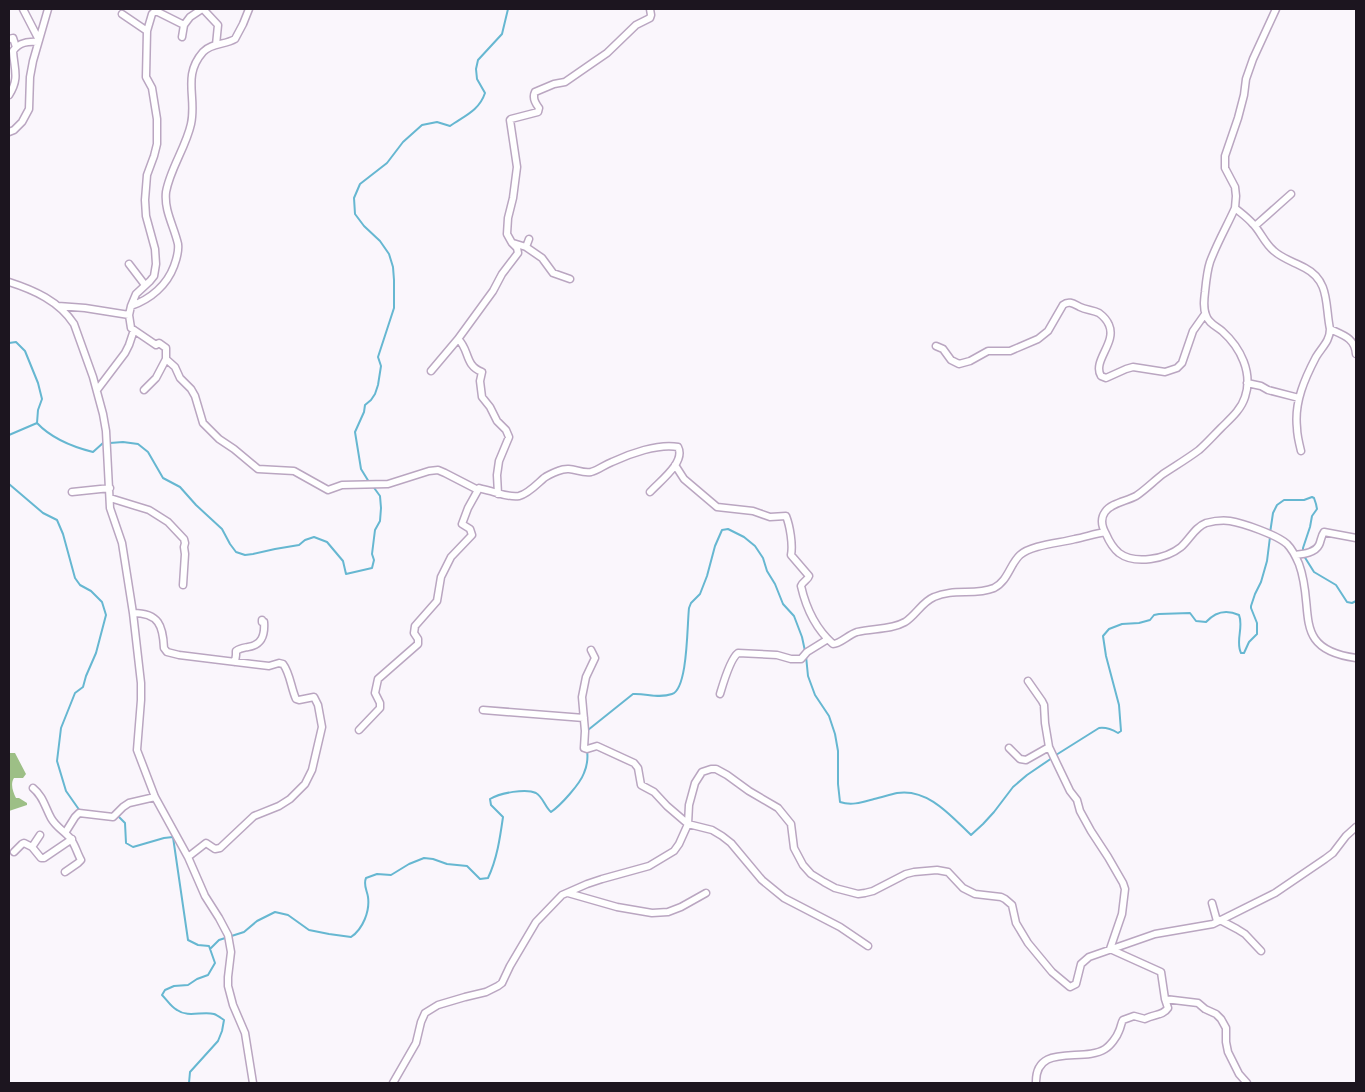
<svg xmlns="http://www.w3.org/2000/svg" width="1365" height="1092" viewBox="0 0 1365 1092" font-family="'Titillium Web',sans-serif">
<rect width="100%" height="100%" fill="#faf6fc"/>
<path fill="#9dbf86" d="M9 753H15L26 774 23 778H14C10 784 13 792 16 798H19L27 803V805L9 811Z"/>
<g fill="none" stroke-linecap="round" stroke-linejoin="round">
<path stroke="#66b7d1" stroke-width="2" d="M9 343 16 342 25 351 38 383 42 399 38 410 37 423C52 439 73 447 93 452L103 443H105
M9 435 37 423
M110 443 123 442 138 444 148 452 163 478 180 487 196 505 222 529 230 544 236 552 245 555 253 554 275 549 299 545 305 540 314 537 327 542 343 561 346 574 372 568 374 560 372 554 375 530 380 521 381 508 380 496 372 485
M369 482 361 469 355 432 364 412 365 405 371 400 375 394 378 385 381 366 378 357 394 308V280L393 267 389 254 380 241 364 226 355 214 354 198 360 184 387 163 403 142 422 125 437 122 450 126C464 116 479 111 485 93L477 79 476 69 478 60 502 34 508 9
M9 484 43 513 57 520 63 534 75 578 80 585 91 591 102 602 106 615 96 653 86 676 83 687 75 693 61 728 57 761 66 791 80 811
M1270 533 1273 513 1277 505 1284 500H1304L1312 497 1314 498 1316 504 1317 509 1312 516 1310 527 1303 548V552
M1304 556 1314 572 1336 585 1347 602 1352 603 1356 601
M806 656 808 676 815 695 829 716 835 734 838 751V784L840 802C852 806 863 802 874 799 882 797 889 795 897 793 928 788 951 816 971 835L983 824 994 812 1013 787 1027 775 1052 758
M588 730 633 694C646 693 658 699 672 694 688 689 687 625 689 608L691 603 700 594 707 576 715 546 722 530 728 529 744 537 755 546 763 558 767 571 775 584 783 604 794 616 802 637 805 651
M1056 755 1099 728C1106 727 1113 730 1118 733L1121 731 1119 705 1106 656 1103 636 1109 629 1122 624 1139 623 1150 620 1154 615 1159 614 1190 613 1196 621 1206 622C1215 612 1226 609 1239 615 1244 627 1235 641 1241 653H1244L1249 642 1257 634V623L1251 608V606L1255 594 1261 582 1267 561 1270 537
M117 815 125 823 126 843 133 847 164 838 173 837 188 940 198 945 209 946 215 963 208 975 197 979 188 985 174 986 165 990 162 995C167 1000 171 1007 177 1010 188 1018 202 1011 214 1014 217 1015 221 1018 224 1020L222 1031 218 1041 190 1072 189 1083
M210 949 219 940 244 932 257 921 275 912 288 915 309 930 329 934 351 937C363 929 370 911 368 897 367 890 363 885 366 878L377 874 391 875 409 864 424 858 433 859 447 864 467 866 480 879 488 878C497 859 500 838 503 817L491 805 490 799C500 793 526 788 536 793 543 797 545 807 551 812 561 805 580 784 584 773 587 766 588 757 587 750"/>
<defs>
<path id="minor" d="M23 9 39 40
M202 9 190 17 184 25 158 12H154L152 14 147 31 146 77 152 88 157 119V144L154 156 147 175 145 200 146 216 155 249 156 264 154 276 150 281 136 294 131 306 129 315 131 328 156 345 159 343 166 348V359L175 367 180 378 191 389 195 396 203 423 219 439 234 449 258 469 294 471 328 490 342 485 388 484 429 471 438 470 445 473 478 490 479 488 482 489C494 491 507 498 519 496 528 494 537 484 544 478 548 475 553 473 558 471 572 465 579 474 591 472 599 470 604 465 612 462 629 454 659 443 678 447 686 462 660 481 650 492
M203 9 218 25 216 45
M1276 9 1253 59 1246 79 1244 95 1238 118 1225 156V168L1235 187 1236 196 1235 208C1227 226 1217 243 1210 262 1207 271 1206 282 1205 292 1204 300 1203 308 1206 315 1208 323 1216 326 1222 331 1241 348 1253 373 1245 397 1241 410 1230 419 1221 428 1214 435 1207 443 1199 450 1187 459 1175 466 1163 474 1154 481 1145 490 1136 496 1127 501 1111 503 1105 512 1100 519 1102 527 1106 534 1109 541 1113 548 1119 553 1135 565 1166 559 1181 547 1190 539 1195 527 1206 523 1214 521 1222 520 1230 521 1243 523 1277 535 1287 544 1293 550 1296 557 1299 564 1316 610 1290 649 1356 658
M122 14 147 31
M182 37 184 25
M9 39 13 38 16 47
M9 95C20 78 14 69 13 51 19 42 28 41 38 42
M9 132 14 130 22 122 29 109 30 77 33 61 48 9
M1235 208C1241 213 1248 218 1253 224 1261 232 1264 243 1274 251 1283 259 1294 262 1305 268 1330 281 1325 305 1330 329 1330 341 1322 347 1316 357 1305 378 1294 402 1297 428 1297 435 1299 443 1301 451
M1255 226 1291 194
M513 243 526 247 542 258 553 273 570 279
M526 247 529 239
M129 264 145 285
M9 282C34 290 59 301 74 324L93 377 103 414 106 431 110 508 122 543 133 613 141 683V700L137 750 155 797 188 857 205 896 219 918 228 935 231 952 228 977V986L233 1005 245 1033 253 1083
M58 306 85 308 129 315
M131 306C151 299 167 285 174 266 177 258 179 252 178 244 174 226 164 211 166 192 170 169 186 147 191 124 197 97 182 76 203 52 211 43 225 45 235 39L243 24 249 9
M1330 329C1343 335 1355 338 1356 354
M936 346 943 349 951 360 959 364 970 361 988 351H1010L1038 339 1048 331 1063 305C1069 300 1074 304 1080 307 1086 310 1093 310 1099 313 1103 316 1107 320 1109 325 1117 343 1092 361 1101 376L1106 378 1126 369 1133 367 1165 372 1177 368 1182 363 1193 331 1205 314
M431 371 458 339
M1247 383 1261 386 1268 390 1299 398
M97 390 125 353 129 345 134 330
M144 390 156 378 166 359
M675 465 684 479 717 507 753 511 770 517 786 516C790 526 793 545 791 555L809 576C808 580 803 581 801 586 806 608 816 629 833 644 840 644 848 635 857 632 872 628 891 630 905 622 916 615 922 602 934 597 954 588 975 596 994 588 1008 581 1010 564 1020 555 1031 545 1060 543 1075 539 1085 537 1094 534 1105 532
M72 492 110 488
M498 494 497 475 499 461 509 437 506 430 497 421 490 407 482 397 480 381 482 372C464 365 470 350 458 339L493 291 502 274 518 253 517 248 512 243 507 234 508 218 513 198 517 167 510 120 511 119 538 112 539 108C535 103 532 98 535 92L554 84 565 82 591 64 607 53 636 25 650 18 651 15 650 9
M110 498 149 510 168 522 184 539 185 543 184 547 185 554 183 585
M1295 555C1303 554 1315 553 1319 545 1321 541 1321 536 1324 532L1356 538
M133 613C159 613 163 626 164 648L167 652 179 655 269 666 279 663 283 664C290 673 291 688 296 699L299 700 314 697 318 705 322 727 312 770 305 784 290 799 279 806 254 816 220 848 215 849 206 843 188 857
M591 650 595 658 586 677 582 697 585 731 584 748 587 749 597 746 634 763 638 768 641 785 654 792 667 806 688 824 712 830 722 836 731 843 762 880 784 898 840 927 868 946
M235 662 236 655V651C240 648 242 648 248 647 262 645 265 635 264 622H262V620
M1028 681 1042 701 1044 705 1045 723 1049 747 1058 766 1070 791 1077 800 1080 811 1091 831 1108 857 1123 883 1125 889 1122 914 1110 949 1161 972 1165 999 1168 1008C1163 1016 1153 1014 1145 1019L1134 1016 1123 1020C1121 1023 1121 1027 1119 1031 1117 1037 1110 1046 1105 1049 1083 1063 1035 1042 1036 1083
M720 694C723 684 730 659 738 653L777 655 791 659H801L807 652 828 639
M483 710 584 718
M359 730 380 708V703L375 693 378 679 418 644V639L414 633 415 626 437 601 441 577 451 557 472 535 470 529 462 524 468 508 478 490
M1009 748 1020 759 1026 760 1049 747
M33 788C43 796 45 807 51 818 56 827 64 831 70 838 75 844 77 853 81 860L78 863 65 872
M65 833 75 817 79 813 113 817 123 807 129 803 155 797
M32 847 40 835
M14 852 22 844 24 843 32 847 41 858H44L72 839
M568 893 617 907 652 913 668 912 681 907 706 893
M1212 903 1217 921
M1220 920 1237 929 1245 934 1261 951
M1165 999 1198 1003 1205 1009 1216 1014 1221 1019 1226 1028V1042L1228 1052 1239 1074 1247 1083
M393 1083 416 1043 421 1022 425 1013 438 1005 465 997 486 992 498 986 502 983 510 966 536 922 562 895 587 884 602 879 649 866 674 851 679 844 688 824 689 805 695 783 702 772 711 769H716L727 775 749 791 778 808 791 824 794 848 803 865 811 874 824 882 835 888 858 894 865 893 873 891 906 874 914 872 937 870 948 872 963 888 975 894 1001 897 1005 899 1012 905 1016 923 1028 943 1052 972 1070 987 1076 984 1081 964 1089 957 1155 934 1213 924 1275 893 1325 859 1333 853 1346 836 1356 827"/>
</defs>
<use href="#minor" stroke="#baa6c1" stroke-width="9"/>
<use href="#minor" stroke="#fff" stroke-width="6"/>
</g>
<rect width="1365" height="1092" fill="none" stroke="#1c151f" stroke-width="20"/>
</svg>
